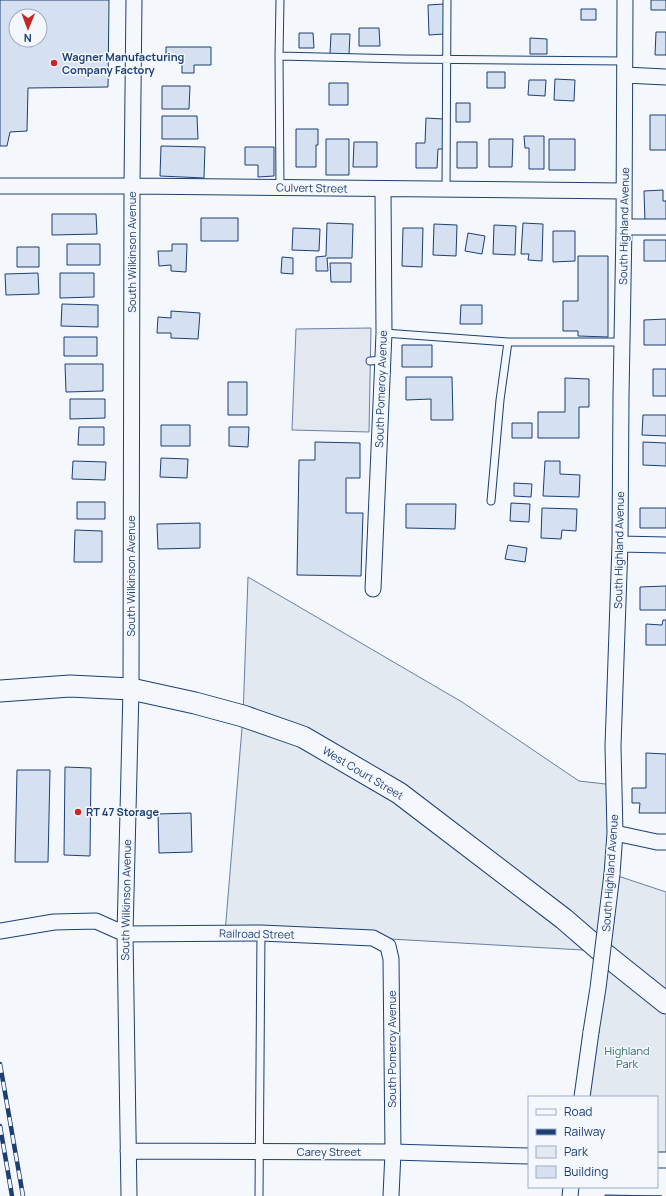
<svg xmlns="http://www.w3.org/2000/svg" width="666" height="1196" viewBox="0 0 666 1196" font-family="Manrope,sans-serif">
<rect width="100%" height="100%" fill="#f4f7fb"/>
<path fill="#e3e9f0" stroke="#687fa3" d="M248 577 462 702 579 781 614 785 612 874 666 892V1160H657V1097H582L600 951 373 938 225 933 243 716Z"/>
<path fill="#e3e8f0" stroke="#687fa3" d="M371 328 369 432 292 430 296 329Z"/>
<path fill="#d5e0f0" stroke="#1d3f73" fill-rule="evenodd" d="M0 0H109L108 87 28 88 27 131 10 132 7 146H0ZM16 16H40V40H16Z
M651 0H666V10H651Z
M444 4V34L429 35 428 5Z
M581 9H596V20H581Z
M359 28H379L380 46H359Z
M656 32H666V55H655Z
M299 33H313L314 48H299Z
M331 34H350L349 54H330Z
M530 38 547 39V54H530Z
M166 47H211V65H194V73H182V60H166Z
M487 72H505V88H487Z
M555 79 575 80 574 101 554 100Z
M529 80H546L545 96 528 95Z
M329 83H348V105H329Z
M162 86H190L189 109H162Z
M456 103H470V122H456Z
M650 115H666V150H650Z
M162 116H197L198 139H162Z
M426 118 443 119V149H438L437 168H416V143H425Z
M296 129H318V145H316V167H296Z
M524 136H544V169H529V148H525Z
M326 139H349V175H326Z
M489 139H513L512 167H489Z
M549 139H575V170H549Z
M354 142H377V167H353Z
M457 142H477V168H457Z
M161 146 205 147 204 178 160 176Z
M245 147H274V176L258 177V165H245Z
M663 190V201H666V222H645L644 191Z
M52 214H96L97 234 52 235Z
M201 218H238V241H201Z
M327 223 353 224 352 258H327L328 271H316V257L326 256Z
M523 223 543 224 542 261 528 260 529 254H521Z
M434 224 457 225 456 256 433 255Z
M494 225 516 226 515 255 493 254Z
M293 228 320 229 319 251 292 250Z
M403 228H423L422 267 402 266Z
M553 231H575V261L553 262Z
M468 233 485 236 482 254 465 251Z
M644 240H666V261H644Z
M67 244H100V265H67Z
M172 244H187L186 272 171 271V265L159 266 158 251H172Z
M17 247H39V267H17Z
M578 256H608V337L578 336V331H563V301H578Z
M282 257 293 258V274L281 273Z
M330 263H351V282H331Z
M38 273 39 294 6 295 5 274Z
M60 273H94V297L60 298Z
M62 304 98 305V327L61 326Z
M461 305H482V324H460Z
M171 311 200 313 198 339 171 338V333H157L158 317 171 318Z
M666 319V345H644V320Z
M64 337H97V356H64Z
M402 345H432V367H402Z
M65 364H103V391L66 392Z
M653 369H666V396H653Z
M406 377H452L453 420H431V399L406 400Z
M565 378 589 379V407H579V438H538V412H565Z
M228 382H247V415H228Z
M70 399H105V418L70 419Z
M643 415H666V436L642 435Z
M512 423H532V438H512Z
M161 425H190V446H161Z
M79 427H104V445H78Z
M229 427H249L248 447 229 446Z
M315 442 360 443V478H346V513H363L361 576 297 575 299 460H315Z
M643 442 666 443V466L643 465Z
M161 458 188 459 187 478 160 477Z
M73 461 106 462 105 480 72 479Z
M545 461H560V474L580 475 579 497 543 496Z
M514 483 532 484 531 497 514 496Z
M77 502H105V519H77Z
M511 503 530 504 529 522 510 521Z
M406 504H456L455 529 406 528Z
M542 508 577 509 576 531 562 530 561 539 541 538Z
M640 508H666V528H640Z
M200 523V548L158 549 157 524Z
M75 530 102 531V562H74Z
M508 545 527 548 525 562 505 559Z
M666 586V610H640V587Z
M663 620H666V645H646V624L662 625Z
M646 753 666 754V813H639L640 803H632V788H646Z
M65 767 91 768 90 856 64 855Z
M17 770H50L48 862H15Z
M191 813 192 852 159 853 158 814Z
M605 1195 662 1196H605Z"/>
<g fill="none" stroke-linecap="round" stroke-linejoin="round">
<defs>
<path id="lane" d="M279 56 280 0
M280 188 279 56 403 59 625 61
M446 190 447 0
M384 333 508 342H622
M370 361 383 360
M491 501 500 400 508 342
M259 1196 261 933"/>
<path id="street" d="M625 75 666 77
M0 186H132L624 191
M624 227H666
M620 544 666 545
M373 589 384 333 383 189
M615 833 657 842H666
M612 874 615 833 613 746 620 544 621 397 624 227 625 0
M0 931 54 922 96 921 125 934 261 933 373 938 388 946 391 959 393 1152 391 1196
M582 1097 591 1032
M128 1151 393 1152 529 1156
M657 1160H666
M129 1196 125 934 131 689 132 186 134 0
M570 1196 571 1187"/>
<path id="secondary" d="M0 691 70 686 131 689 195 703 243 716 303 737 399 793 564 919 601 951 666 1003"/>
</defs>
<use href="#lane" stroke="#1d3f73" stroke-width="9"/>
<use href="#street" stroke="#1d3f73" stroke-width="17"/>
<use href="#secondary" stroke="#1d3f73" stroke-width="23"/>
<use href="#lane" stroke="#f4f7fb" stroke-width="7"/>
<use href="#street" stroke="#f4f7fb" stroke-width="15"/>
<use href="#secondary" stroke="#f4f7fb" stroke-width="21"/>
<defs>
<path id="rail" d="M0 1064 23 1196
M0 1126 12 1196"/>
</defs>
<use href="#rail" stroke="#1d3f73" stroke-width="4.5"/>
<use href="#rail" stroke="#f4f7fb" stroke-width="3" stroke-dasharray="9" stroke-linecap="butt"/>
<defs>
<path id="street-bridge" d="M591 1032 598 988 612 874"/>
</defs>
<use href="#street-bridge" stroke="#1d3f73" stroke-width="17" stroke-linecap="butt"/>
<use href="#street-bridge" stroke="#f4f7fb" stroke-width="15"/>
</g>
<g fill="#c62828" stroke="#f4f7fb" stroke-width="1.5">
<circle cx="54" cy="63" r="4"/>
<circle cx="78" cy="812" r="4"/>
</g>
<g text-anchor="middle" stroke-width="3" stroke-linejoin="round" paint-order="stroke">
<g font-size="11" font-weight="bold" fill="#1d3f73" stroke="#f4f7fb" text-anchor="start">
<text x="62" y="61">Wagner Manufacturing<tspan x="62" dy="13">Company Factory</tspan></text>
<text x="86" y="816">RT 47 Storage</text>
</g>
<g font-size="11" fill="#1d3f73" stroke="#f4f7fb">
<text transform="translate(312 188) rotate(1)" y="4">Culvert Street</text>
<text transform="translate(624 226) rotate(-89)" y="4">South Highland Avenue</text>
<text transform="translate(132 252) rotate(-90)" y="4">South Wilkinson Avenue</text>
<text transform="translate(381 389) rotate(-88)" y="4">South Pomeroy Avenue</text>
<text transform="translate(619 550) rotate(-89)" y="4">South Highland Avenue</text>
<text transform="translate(131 576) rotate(-90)" y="4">South Wilkinson Avenue</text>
<text transform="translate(363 773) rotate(31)" y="4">West Court Street</text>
<text transform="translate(610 873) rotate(-86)" y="4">South Highland Avenue</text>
<text transform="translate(126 900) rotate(-89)" y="4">South Wilkinson Avenue</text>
<text transform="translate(257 934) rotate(1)" y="4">Railroad Street</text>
<text transform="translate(392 1049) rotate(-90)" y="4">South Pomeroy Avenue</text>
<text x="329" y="1156">Carey Street</text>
</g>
<g font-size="11" fill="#2c6c60" stroke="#f4f7fb">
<text x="627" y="1055">Highland<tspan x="627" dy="13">Park</tspan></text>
</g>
</g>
<rect x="528" y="1096" width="130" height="92" fill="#f4f7fb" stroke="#9eadc5"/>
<rect x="536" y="1109" width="20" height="6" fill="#f4f7fb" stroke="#9eadc5"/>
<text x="564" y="1116" font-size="12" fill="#1d3f73">Road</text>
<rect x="536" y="1129" width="20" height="6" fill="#1d3f73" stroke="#9eadc5"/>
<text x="564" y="1136" font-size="12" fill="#1d3f73">Railway</text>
<rect x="536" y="1146" width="20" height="12" fill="#e3e9f0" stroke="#9eadc5"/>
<text x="564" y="1156" font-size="12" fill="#1d3f73">Park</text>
<rect x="536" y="1166" width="20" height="12" fill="#d5e0f0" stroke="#9eadc5"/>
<text x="564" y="1176" font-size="12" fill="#1d3f73">Building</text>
<g transform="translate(28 28) rotate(181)"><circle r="19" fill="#f4f7fb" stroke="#9eadc5"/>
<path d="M0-3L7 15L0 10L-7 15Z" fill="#c62828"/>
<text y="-6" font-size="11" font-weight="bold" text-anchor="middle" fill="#1d3f73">N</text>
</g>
</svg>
